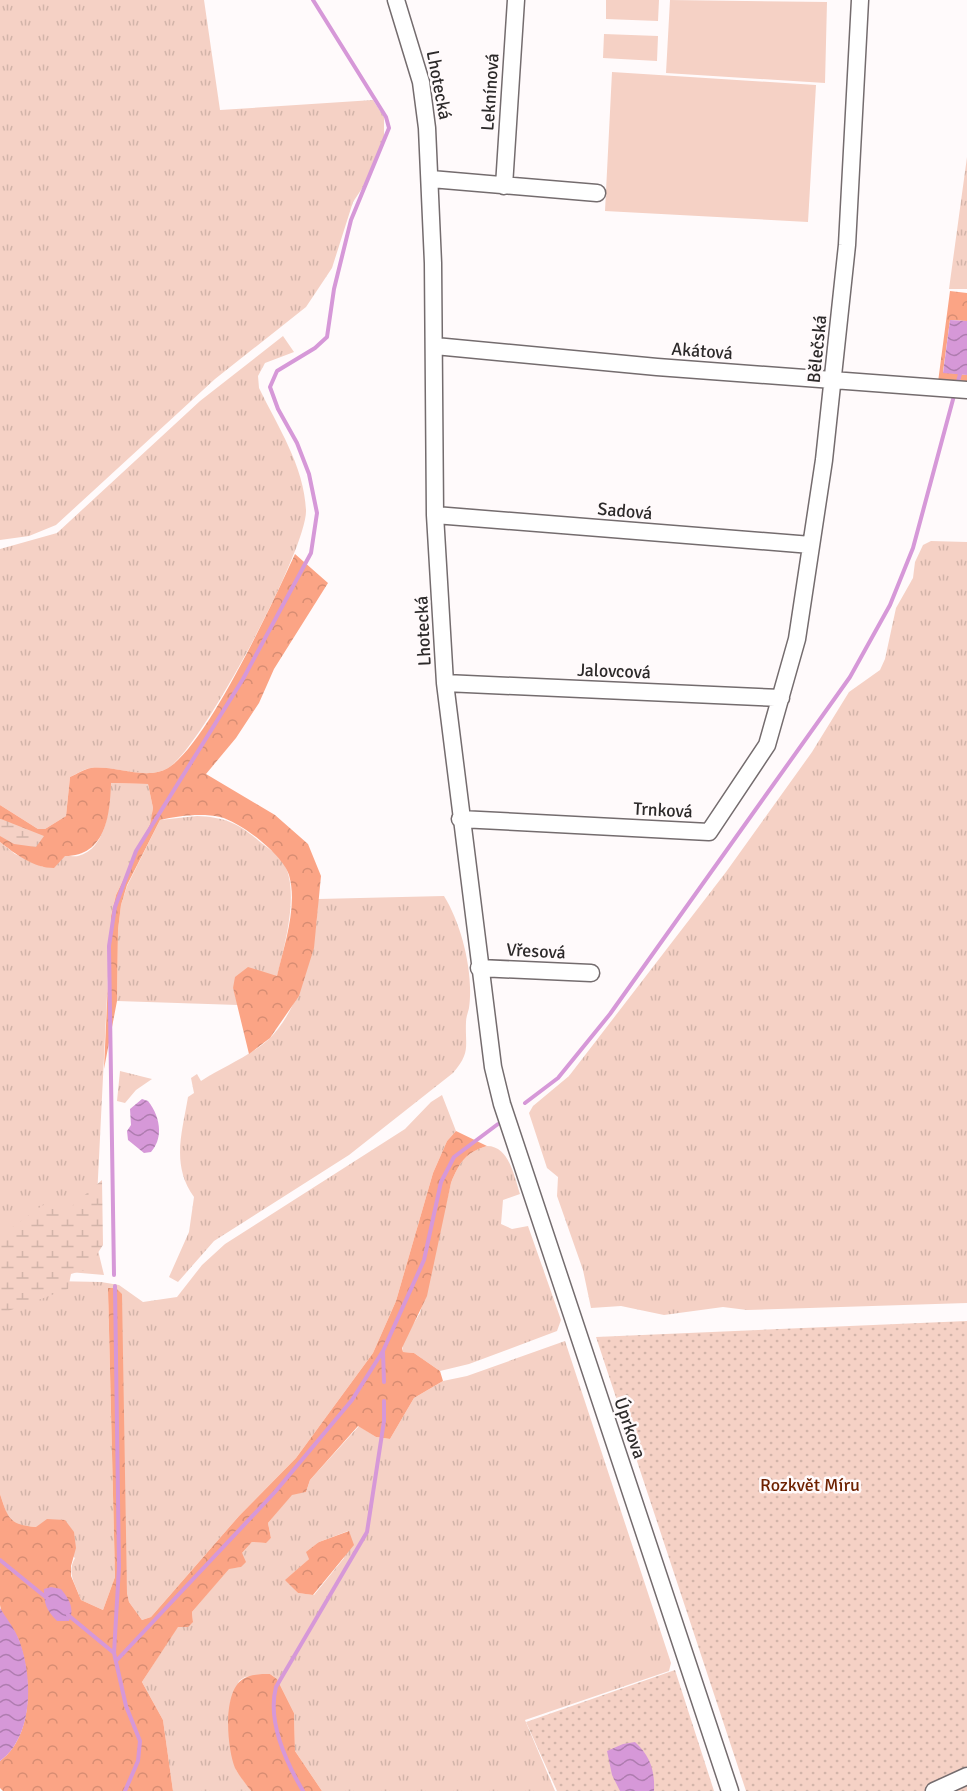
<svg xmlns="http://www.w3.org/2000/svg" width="967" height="1791" viewBox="0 0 967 1791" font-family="Signika,sans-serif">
<defs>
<pattern id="grass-tufts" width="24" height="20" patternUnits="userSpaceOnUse" patternTransform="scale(1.5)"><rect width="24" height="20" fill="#f5d1c5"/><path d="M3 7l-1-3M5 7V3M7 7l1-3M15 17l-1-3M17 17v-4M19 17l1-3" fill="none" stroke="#d2b4a9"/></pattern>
<pattern id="forest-crowns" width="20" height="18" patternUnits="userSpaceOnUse" patternTransform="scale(1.5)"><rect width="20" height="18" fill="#fba485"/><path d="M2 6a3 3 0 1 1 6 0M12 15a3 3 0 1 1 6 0" fill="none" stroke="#d78d73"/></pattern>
<pattern id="wetland-marsh" width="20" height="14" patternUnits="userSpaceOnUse" patternTransform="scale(1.5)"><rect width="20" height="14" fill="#f5d1c5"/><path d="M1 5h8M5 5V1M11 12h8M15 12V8" fill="none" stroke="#d2b4a9"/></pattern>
<pattern id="garden-dots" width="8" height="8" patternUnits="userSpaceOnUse" patternTransform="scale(1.5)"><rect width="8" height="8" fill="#f5d1c5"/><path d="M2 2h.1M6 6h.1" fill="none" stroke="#d2b4a9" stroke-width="1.8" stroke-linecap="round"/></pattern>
<pattern id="water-waves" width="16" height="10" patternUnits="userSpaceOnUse" patternTransform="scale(1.5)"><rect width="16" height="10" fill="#d698d8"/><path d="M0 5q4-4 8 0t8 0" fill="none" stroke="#ae7caf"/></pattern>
</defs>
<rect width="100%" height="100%" fill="#fffafb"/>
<path fill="url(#grass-tufts)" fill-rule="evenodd" d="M0 0H204L220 110 373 100 384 117V141L367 181 353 202 332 268 306 307 215 379 56 525 29 536 0 540Z
M967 157V289H949Z
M283 336 294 352 265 363 258 376 259 388C278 427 304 466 306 510 308 548 201 749 168 768 146 781 114 765 91 768 83 769 77 774 70 777L66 816 45 829H38L0 805V549L57 533 200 401Z
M931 541 967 542V1303L747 1310 723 1307 664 1315 621 1306 591 1308 583 1270 557 1196 558 1177 547 1168 529 1113 533 1106 569 1076 726 872 812 752 849 692 880 670 885 659 896 608 913 578 915 562 923 545Z
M110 783 148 784 153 808 150 824 116 895 111 916 95 1238 104 1275 0 1266V842L15 854 43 867C49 863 57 858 64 856 68 855 73 857 78 856 107 849 110 807 110 783Z
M197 816C224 817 238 823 259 841 266 847 275 852 281 859 302 886 284 947 277 977L248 968 233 988 238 1005 117 1001 118 930 121 905 127 886 160 820Z
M444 896C462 925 474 974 469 1008 468 1013 466 1017 466 1022 465 1047 471 1052 453 1073L349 1155 214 1241 178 1282 169 1277 189 1232 194 1197C171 1165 182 1133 188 1097L194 1093 191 1078 197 1074 201 1081C223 1067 248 1057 268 1040 301 1009 317 943 318 899Z
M120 1071 152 1079 136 1090 125 1103 117 1101Z
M442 1095 456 1131 447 1141 433 1173 396 1301 373 1353 296 1458 239 1516 151 1617 142 1620 129 1602 127 1593 108 1289 115 1577 103 1610 81 1600C76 1585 66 1573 75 1558L36 1527 18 1525 8 1518 0 1494V1280L101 1282 119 1285 143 1302 177 1297 202 1265 225 1244 405 1129 431 1102Z
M487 1146C509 1146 514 1176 520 1194L503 1200 501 1224 512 1229 528 1226 561 1320 557 1331 469 1364 440 1371 414 1353 403 1352 402 1343 420 1313 451 1183C459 1163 466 1152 487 1146Z
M565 1341 671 1663 669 1671 525 1720 555 1791H322L295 1751 294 1713 277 1679 270 1674 245 1677 239 1681 230 1703 236 1770 251 1791H173L163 1720 142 1682 178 1626 193 1621 192 1612 229 1568 241 1567 242 1553 252 1542 265 1543 271 1538 268 1523 292 1494 306 1492 310 1480 359 1426 376 1437 390 1439 414 1398 443 1381 467 1376ZM348 1531 344 1558 314 1595 298 1593 286 1580 309 1559 319 1542Z"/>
<path fill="url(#forest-crowns)" d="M950 291 967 293V321L950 320 943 372 967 375V383L938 382Z
M295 554 328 583 274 669 259 703 236 738 206 774 275 815 308 844 321 876 314 948 299 996 270 1038 249 1054 233 988 235 977 248 967 277 976C284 946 298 906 289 875 283 855 241 822 220 817 201 813 178 816 160 820L127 885 121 905 118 930 117 1001 104 1069 111 916 116 895 150 824 153 808 148 784 111 783C110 815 106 856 65 856L54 868C34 868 15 854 0 842V805L38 829H45L66 816 70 777C77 774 84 769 91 768 115 765 146 781 168 768 207 745 274 600 295 554Z
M456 1131 487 1146C466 1152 459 1163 451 1183L427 1296 402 1348 403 1352 414 1353 440 1371 443 1381 414 1398 390 1439 376 1437 358 1426 310 1480 306 1492 292 1495 268 1523 271 1538 266 1543 252 1542 242 1553 246 1562 241 1567 229 1569 192 1612 193 1622 188 1627H178L142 1682 163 1720 173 1791H3L0 1788V1761C34 1736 32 1677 19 1641 15 1629 1 1618 0 1605 0 1569 0 1530 0 1494 8 1518 9 1525 36 1527L47 1519 65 1520 74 1532 76 1548 71 1566V1576L81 1600 103 1610 115 1577 108 1288H116L122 1294 127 1593 129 1602 142 1620 151 1617 239 1516 296 1458 373 1353 396 1301 433 1173 447 1141Z
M349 1531 354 1545 313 1595 298 1593 285 1580 309 1559 306 1552 319 1542Z
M270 1674 277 1679 294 1713 295 1751 322 1791H251C246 1784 239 1776 235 1768 227 1748 222 1692 243 1679 250 1674 262 1674 270 1674Z"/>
<path fill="url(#wetland-marsh)" d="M0 819H1L44 836 36 847 14 844 0 836Z
M102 1180 103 1245 87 1269 71 1274 68 1289 0 1314V1236L54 1197 64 1213Z"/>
<path fill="url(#garden-dots)" d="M967 1321V1791H746L596 1337Z
M675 1670 714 1791H557L526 1722Z"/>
<path fill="#f5d1c5" d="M606 0H659L658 21 606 19Z
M670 0 827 2 825 83 666 73Z
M604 34 658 36 657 61 603 58Z
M612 72 816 85 808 222 605 211Z"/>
<path fill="url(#water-waves)" d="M950 320 967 321V375L943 373Z
M142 1099 148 1101C160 1116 164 1137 151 1152L144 1153 128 1140 127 1131 131 1125 130 1109Z
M51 1587 61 1589C69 1599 75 1608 69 1621H57C46 1610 44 1603 44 1589Z
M0 1608C6 1618 15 1629 19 1640 33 1676 34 1736 0 1761Z
M635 1742C650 1756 655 1770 654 1791H620L612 1775 607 1751 623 1744Z"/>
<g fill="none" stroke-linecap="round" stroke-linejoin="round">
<path stroke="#d698d8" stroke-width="4" d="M957 385 960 374
M525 1103 558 1078 610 1014 850 677 890 605 913 548 955 392
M114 1275 109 946 115 907 136 851 243 679 311 553 317 513 309 474 297 443 278 409 270 387 277 371 315 348 327 337 334 289 351 220 389 128 386 117 313 0
M115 1286 119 1567 114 1653 126 1706 140 1741 138 1761 125 1791
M383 1352 384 1382
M0 1560 48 1599
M68 1615 114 1653
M117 1660 275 1492 352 1400 383 1351 424 1260 441 1182 454 1157 498 1124
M303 1791C286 1762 267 1721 276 1687L367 1532 384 1421V1401"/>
<defs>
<path id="minor" d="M396 0 421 82 427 128 433 263 435 515 445 683 493 1067 502 1104 730 1791
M431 179 597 193
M504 186 516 0
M435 346 657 367 967 390
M435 515 811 545
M445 683 781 698
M460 819 709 832 767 745 797 639 824 460 847 245 860 0
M479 968 591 973
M934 1791 967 1776"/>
</defs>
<use href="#minor" stroke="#746c6e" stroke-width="19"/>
<use href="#minor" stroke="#fff" stroke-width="16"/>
</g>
<g text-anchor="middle" stroke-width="5" stroke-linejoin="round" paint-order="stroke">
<g font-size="18" fill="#2d2a2a" stroke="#fffafb">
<text transform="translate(439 85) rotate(79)" y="6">Lhotecká</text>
<text transform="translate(490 92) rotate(-86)" y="6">Leknínová</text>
<text transform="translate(817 349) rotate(-84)" y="6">Bělečská</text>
<text transform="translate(702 351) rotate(4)" y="6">Akátová</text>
<text transform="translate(625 511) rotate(5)" y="6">Sadová</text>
<text transform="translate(423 631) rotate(-93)" y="6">Lhotecká</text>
<text transform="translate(614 671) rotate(2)" y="6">Jalovcová</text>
<text transform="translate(663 810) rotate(3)" y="6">Trnková</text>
<text transform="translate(536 951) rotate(3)" y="6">Vřesová</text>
<text transform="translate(630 1428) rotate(71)" y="6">Úprkova</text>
</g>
<g font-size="18" fill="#6d2101" stroke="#fffafb">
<text x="810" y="1491">Rozkvět Míru</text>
</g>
</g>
</svg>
